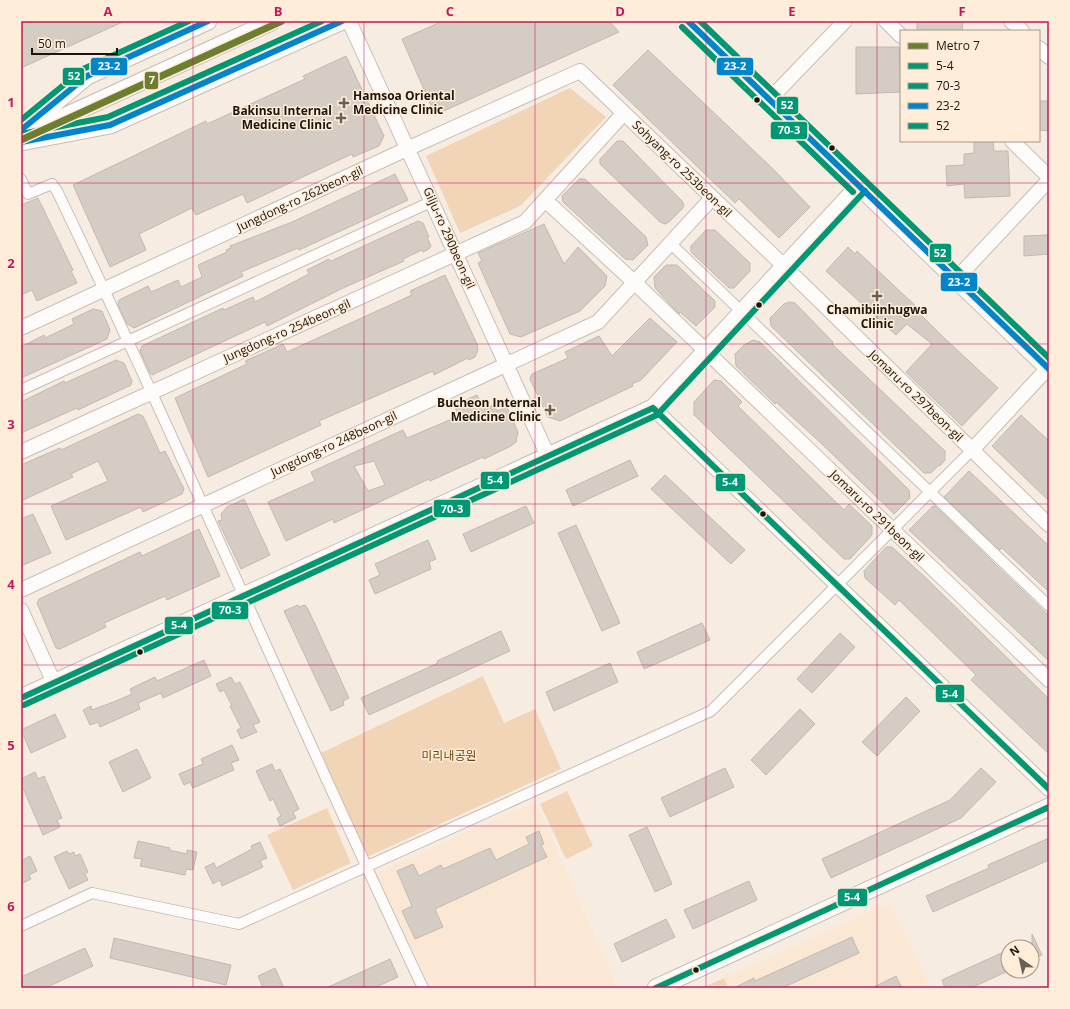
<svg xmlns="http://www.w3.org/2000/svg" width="1070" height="1009" viewBox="0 0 1070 1009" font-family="'Open Sans','Noto Sans KR',sans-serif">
<rect width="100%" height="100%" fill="#f7ece1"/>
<path fill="#fae8d5" d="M536 801 618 988H431L376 873Z
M890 902 931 988H728L724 978Z"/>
<path fill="#f1d5b6" d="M570 88 606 117 520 206 460 233 426 156Z
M483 676 504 723 535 709 561 769 367 857 321 753Z
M567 791 593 846 566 859 540 804Z
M327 808 351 863 293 890 267 835Z
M724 978 728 988H702Z"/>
<path fill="#d5cdc4" stroke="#c2b9b1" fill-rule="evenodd" d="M21 21H125L21 68Z
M443 21H609L619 32 435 115 402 39Z
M917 21H963L962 31H917Z
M856 47H899L901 92 856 94Z
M648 50 772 168 810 207 779 238 739 199 735 203 613 85Z
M346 56 384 136 379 146 353 157 352 154 247 203 243 194 196 215 192 208 139 234 146 250 110 267 73 185 206 121 207 124 305 79 303 76Z
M1039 101H1049V131L1039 130Z
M617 141H623L682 201 684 205 682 209 669 222 665 224 660 222 600 164V159Z
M974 141H993L994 151H1008L1010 196 965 198 964 184 947 186 946 166 964 165V154L974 153Z
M395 174 408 200 299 250 298 248 241 272 243 276 134 328 127 324 118 305 119 300 148 286 151 292 178 280 181 287 202 277 198 265 227 252 226 250 231 248 230 246 292 222Z
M579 179H585L646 237 648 245 633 260 625 259 563 202 562 196Z
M38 198 73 270 71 271 77 283 37 301 32 290 21 295V205Z
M418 221 423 223 429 237H427L431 246 429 249 423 252 422 250 403 259 404 261 343 288 267 326 265 322 152 375 150 373 140 351 142 346 223 308 224 310 253 297 255 302 309 274 307 270 329 259 331 261Z
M544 224 564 264 578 247 607 276 605 286 580 311 521 337 510 334 478 263 482 261 478 253Z
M706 230H715L750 263V271L734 288H729L691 252V246Z
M1049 235V254L1024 256V236Z
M848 247 855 254 857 251 919 309 917 311 941 335 998 388 962 426 906 372 932 344 907 324 896 335 826 271Z
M666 265H677L715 301V307L696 326 680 312 679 314 655 288 654 277Z
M445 275 477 344 478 350 475 357 469 360 468 358 434 375 433 371 319 421 321 425 208 477 175 398 247 364 245 361 283 344 287 352 412 295 410 291Z
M789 302 795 303 833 342 832 344 945 451V460L940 466 939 465 931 473H924L771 326 770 318 784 304Z
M93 309 102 311 110 330 107 339 21 378V347L44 335 45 338 74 324 72 319Z
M650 318 677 342 641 380 632 384 633 386 560 421 548 417 530 379 532 374 568 358 565 352 599 336 612 356Z
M753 340 760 342 909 490 910 498 894 514 824 446 776 402 775 404 736 366 735 354 744 345Z
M116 360 124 363 132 381 131 385 78 410 77 408 21 433V402L64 381 65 383Z
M714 380 721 381 742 402 738 406 844 510 849 504 872 526V535L850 559H844L694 415V402Z
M477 395 484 409 494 405 497 411 507 407 518 432 516 442 511 446 484 459 483 457 430 481 429 479 334 523 333 519 286 541 268 502 315 481 311 472 403 430 407 438 459 416 454 405ZM374 461 385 485 368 491 354 466Z
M138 414 143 416 160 453 165 451 184 489 182 494 143 512 141 507 66 540 51 506 108 481 98 461 71 474 73 477 21 501V465L60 448 61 450Z
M1021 415 1049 441V501L992 446Z
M630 460 638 476 573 506 566 490Z
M969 471 1049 546V592L1002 548 1000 550 944 497Z
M665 475 745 550 731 564 651 489Z
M244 499 270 555 241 569 218 521 222 520 221 514 227 507Z
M526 506 534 523 471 552 463 534Z
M933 506H935L1049 616V661L909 530Z
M33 514 51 553 21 566V519Z
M576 525 620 623 602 631 558 533Z
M199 529 220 576 167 600 165 596 104 623 106 627 60 649 56 648 37 603 39 599 140 552 142 556Z
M428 540 436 559 429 562 431 569 375 594 369 580 380 575 375 564Z
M886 547H892L926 578 1049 699V754L971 680 976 675 899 600 895 605 865 578 864 571Z
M298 605 299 607 305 605 308 609 349 698 343 701 344 705 331 711 284 611Z
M702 623 710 640 644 669 637 652Z
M501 631 510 651 369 715 361 698 438 663 437 661Z
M840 633 855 647 812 693 797 679Z
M204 660 211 676 163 698 161 693 154 696 138 703 140 709 100 727 98 722 90 725 83 710 91 706 92 710 116 701 132 694 130 689 155 677 157 681Z
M610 663 618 682 554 711 546 692Z
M231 677 235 684 240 682 260 722 253 725 257 732 241 739 237 730 241 728 230 706H232L224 690 220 692 216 684Z
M906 697 920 711 877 756 862 742Z
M800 709 815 724 766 775 751 760Z
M55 714 66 737 31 753 21 730Z
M232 745 239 760 231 763 234 770 193 788 190 782 184 785 179 774 203 764 201 759Z
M137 749 151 778 123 792 109 762Z
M272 764 275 771 280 769 299 809 293 812 296 818 280 826 277 818 281 816 273 799 270 801 256 771Z
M725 768 734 787 670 817 661 798Z
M981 768 996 782 961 818 831 878 822 859 950 800Z
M35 772 38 779 44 776 62 818 57 820 60 827 43 835 23 788 21 789V779Z
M647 827 672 884 655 892 629 835Z
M539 831 544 844 541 845 547 857 435 909 443 927 415 939 402 911 412 906 397 871 413 864 419 876 441 865 443 869 490 848 496 860 529 844 526 837Z
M1049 838V860L933 912 926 896 989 868 988 865Z
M138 841 170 848 169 850 187 854V850L197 852 193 870 186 869 185 875 140 866 142 859 134 858Z
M260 842 267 858 260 861 263 867 222 886 220 880 213 884 205 867 214 863 216 868 252 849 251 846Z
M67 851 69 854 74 852 75 856 80 854 88 872 85 874 88 880 69 889 54 857Z
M30 856 37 871 29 875 31 879 21 884V857L22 860Z
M749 881 757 900 693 929 684 910Z
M666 919 675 937 622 962 614 944Z
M1032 934 1042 955 1032 960Z
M852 937 859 953 782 988H734L754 978 755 981Z
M114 938 231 965 226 985 110 958Z
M85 948 93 966 45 988H23L21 977Z
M1008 950V971L971 988H945L942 980Z
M390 959 398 977 374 988H326Z
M275 968 284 988H263L258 976Z
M896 976 902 988H872Z"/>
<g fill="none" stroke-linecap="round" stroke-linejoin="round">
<defs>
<path id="pedestrian" d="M21 179 28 194 52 184 57 191C184 454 298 724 423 988
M670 243 1049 606
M21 390 433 201
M21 926 92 893 239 924 711 711 972 450"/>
<path id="minor" d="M349 21 548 456
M886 21 901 36
M1011 21 1022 31
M1039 48 1049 57
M769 100 845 21
M1012 141 1049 177
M545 200 634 282 1049 680
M956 279 1049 180
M21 328 409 148 580 71 785 267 1049 525
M653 408 1049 789
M972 450 1048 368
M21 452 525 222 624 113
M21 590 598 322 712 198
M21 610 54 683"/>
<path id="tertiary" d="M688 21 1049 369
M22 130 87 76 208 21
M27 134 273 21
M21 142 110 125 342 21
M21 698 653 408 859 186
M656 988 1049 807"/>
</defs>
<use href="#pedestrian" stroke="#c6beb6" stroke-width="12"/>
<use href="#minor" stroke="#c6beb6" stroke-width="16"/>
<use href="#tertiary" stroke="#c6beb6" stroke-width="19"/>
<use href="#pedestrian" stroke="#fefcfa" stroke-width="10"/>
<use href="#minor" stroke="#fefcfa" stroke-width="14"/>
<use href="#tertiary" stroke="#fefcfa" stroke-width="17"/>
<defs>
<path id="bus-1" d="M653 408 1049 789
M21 698 653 408
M656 988 1049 807"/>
<path id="bus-2" d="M682 27 853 192
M24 705 657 415 865 191"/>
<path id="bus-3" d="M688 21 1049 369
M21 130 87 76 208 21
M21 142 110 125 342 21"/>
<path id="bus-4" d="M700 21 1049 358
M21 120 83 69 189 21
M21 134 108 117 322 21"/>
</defs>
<use href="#bus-1" stroke="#ffedd9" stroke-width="9"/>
<use href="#bus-2" stroke="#ffedd9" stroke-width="9"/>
<use href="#bus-3" stroke="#ffedd9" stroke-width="9"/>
<use href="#bus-4" stroke="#ffedd9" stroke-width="9"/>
<use href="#bus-1" stroke="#009775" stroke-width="6"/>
<use href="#bus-2" stroke="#009775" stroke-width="6"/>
<use href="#bus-3" stroke="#0085ca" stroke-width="6"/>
<use href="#bus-4" stroke="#009775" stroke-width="6"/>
<defs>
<path id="metro-1" d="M21 140 282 21"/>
</defs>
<use href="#metro-1" stroke="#ffedd9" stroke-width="10"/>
<use href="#metro-1" stroke="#6e7e31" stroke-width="7"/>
</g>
<path fill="none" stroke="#c2185b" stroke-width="1" stroke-opacity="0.55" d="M193 21V988M364 21V988M535 21V988M706 21V988M877 21V988M21 183H1049M21 344H1049M21 504H1049M21 665H1049M21 826H1049"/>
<g fill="#1c150e" stroke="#ffedd9" stroke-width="1.5">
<circle cx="757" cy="100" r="3.5"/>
<circle cx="832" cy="148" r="3.5"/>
<circle cx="759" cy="305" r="3.5"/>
<circle cx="763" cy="514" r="3.5"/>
<circle cx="140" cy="652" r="3.5"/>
<circle cx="696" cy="970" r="3.5"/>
</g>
<g fill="#696058" stroke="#ffedd9" stroke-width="1.5">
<path d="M342 97h4v4h4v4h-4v4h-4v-4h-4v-4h4z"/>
<path d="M339 112h4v4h4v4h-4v4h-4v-4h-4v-4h4z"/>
<path d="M875 290h4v4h4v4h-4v4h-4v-4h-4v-4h4z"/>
<path d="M548 404h4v4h4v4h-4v4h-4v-4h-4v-4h4z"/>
</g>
<g text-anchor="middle" stroke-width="3" stroke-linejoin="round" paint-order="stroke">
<g font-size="12" font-weight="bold" fill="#1c150e" stroke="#ffedd9" text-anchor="end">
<text x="353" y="100" text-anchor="start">Hamsoa Oriental<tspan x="353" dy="14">Medicine Clinic</tspan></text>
<text x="332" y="115">Bakinsu Internal<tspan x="332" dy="14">Medicine Clinic</tspan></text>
<text x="877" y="314" text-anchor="middle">Chamibiinhugwa<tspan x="877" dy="14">Clinic</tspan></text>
<text x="541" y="407">Bucheon Internal<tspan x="541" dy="14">Medicine Clinic</tspan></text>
</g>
<g font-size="12" fill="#1c150e" stroke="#ffedd9">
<text transform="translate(682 169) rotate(44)" y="4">Sohyang-ro 253beon-gil</text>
<text transform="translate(300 199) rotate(-25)" y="4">Jungdong-ro 262beon-gil</text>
<text transform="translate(449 238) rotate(66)" y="4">Gilju-ro 290beon-gil</text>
<text transform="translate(287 331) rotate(-24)" y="4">Jungdong-ro 254beon-gil</text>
<text transform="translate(916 396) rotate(44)" y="4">Jomaru-ro 297beon-gil</text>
<text transform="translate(334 444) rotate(-25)" y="4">Jungdong-ro 248beon-gil</text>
<text transform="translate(877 516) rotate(44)" y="4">Jomaru-ro 291beon-gil</text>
</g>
<g font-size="12" fill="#6c460f" stroke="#ffedd9">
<text x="449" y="760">미리내공원</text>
</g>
</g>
<g stroke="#ffedd9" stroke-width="1.5">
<rect x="90" y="57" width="38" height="19" rx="4" fill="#0085ca"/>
<rect x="716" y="57" width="38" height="19" rx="4" fill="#0085ca"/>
<rect x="62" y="67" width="23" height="19" rx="4" fill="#009775"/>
<rect x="144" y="71" width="15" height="19" rx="4" fill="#6e7e31"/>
<rect x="776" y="96" width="23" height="19" rx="4" fill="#009775"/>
<rect x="770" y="121" width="38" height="19" rx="4" fill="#009775"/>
<rect x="929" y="243" width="23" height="20" rx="4" fill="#009775"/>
<rect x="940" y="272" width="38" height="20" rx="4" fill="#0085ca"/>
<rect x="480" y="471" width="30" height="19" rx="4" fill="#009775"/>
<rect x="715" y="473" width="31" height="19" rx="4" fill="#009775"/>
<rect x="433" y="499" width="38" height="19" rx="4" fill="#009775"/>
<rect x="211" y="601" width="38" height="19" rx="4" fill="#009775"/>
<rect x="164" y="616" width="30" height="19" rx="4" fill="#009775"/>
<rect x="935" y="684" width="30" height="19" rx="4" fill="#009775"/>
<rect x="837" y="888" width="31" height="19" rx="4" fill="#009775"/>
</g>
<g font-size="11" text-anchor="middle" font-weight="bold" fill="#fff">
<text x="109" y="70">23-2</text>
<text x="735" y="70">23-2</text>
<text x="74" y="80">52</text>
<text x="152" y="84">7</text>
<text x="787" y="109">52</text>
<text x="789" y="134">70-3</text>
<text x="940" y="257">52</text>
<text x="959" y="286">23-2</text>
<text x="495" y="484">5-4</text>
<text x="730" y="486">5-4</text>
<text x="452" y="513">70-3</text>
<text x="230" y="614">70-3</text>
<text x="179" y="629">5-4</text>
<text x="950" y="698">5-4</text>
<text x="852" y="901">5-4</text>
</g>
<rect width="1070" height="1009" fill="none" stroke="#ffedd9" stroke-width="44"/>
<rect x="900" y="30" width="140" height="112" fill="#ffedd9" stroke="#a49788"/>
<rect x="908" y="43" width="20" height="6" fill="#6e7e31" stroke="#a49788"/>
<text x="936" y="50" font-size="12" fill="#1c150e">Metro 7</text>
<rect x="908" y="63" width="20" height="6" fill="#009775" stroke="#a49788"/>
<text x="936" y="70" font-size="12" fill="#1c150e">5-4</text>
<rect x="908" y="83" width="20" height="6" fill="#009775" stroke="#a49788"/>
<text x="936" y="90" font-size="12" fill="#1c150e">70-3</text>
<rect x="908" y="103" width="20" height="6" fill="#0085ca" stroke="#a49788"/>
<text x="936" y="110" font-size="12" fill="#1c150e">23-2</text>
<rect x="908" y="123" width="20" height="6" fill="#009775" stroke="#a49788"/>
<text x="936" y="130" font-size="12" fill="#1c150e">52</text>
<g transform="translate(1020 959) rotate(326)"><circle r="19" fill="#ffedd9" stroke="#a49788"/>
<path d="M0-3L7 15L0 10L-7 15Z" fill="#696058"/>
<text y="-6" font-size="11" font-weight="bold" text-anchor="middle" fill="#1c150e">N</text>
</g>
<path d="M32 48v6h85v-6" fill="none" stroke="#1c150e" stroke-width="2"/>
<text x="38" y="48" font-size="12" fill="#1c150e" stroke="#ffedd9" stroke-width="3" paint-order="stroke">50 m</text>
<rect x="22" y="22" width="1026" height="965" fill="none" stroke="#c2185b" stroke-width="1.5"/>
<g font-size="13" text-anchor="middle" font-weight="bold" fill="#c2185b">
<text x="108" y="16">A</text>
<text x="278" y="16">B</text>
<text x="450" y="16">C</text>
<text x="620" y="16">D</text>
<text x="792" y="16">E</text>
<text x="962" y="16">F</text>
<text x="11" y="107">1</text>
<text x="11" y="268">2</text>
<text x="11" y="429">3</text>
<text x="11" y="589">4</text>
<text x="11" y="750">5</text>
<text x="11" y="911">6</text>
</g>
</svg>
